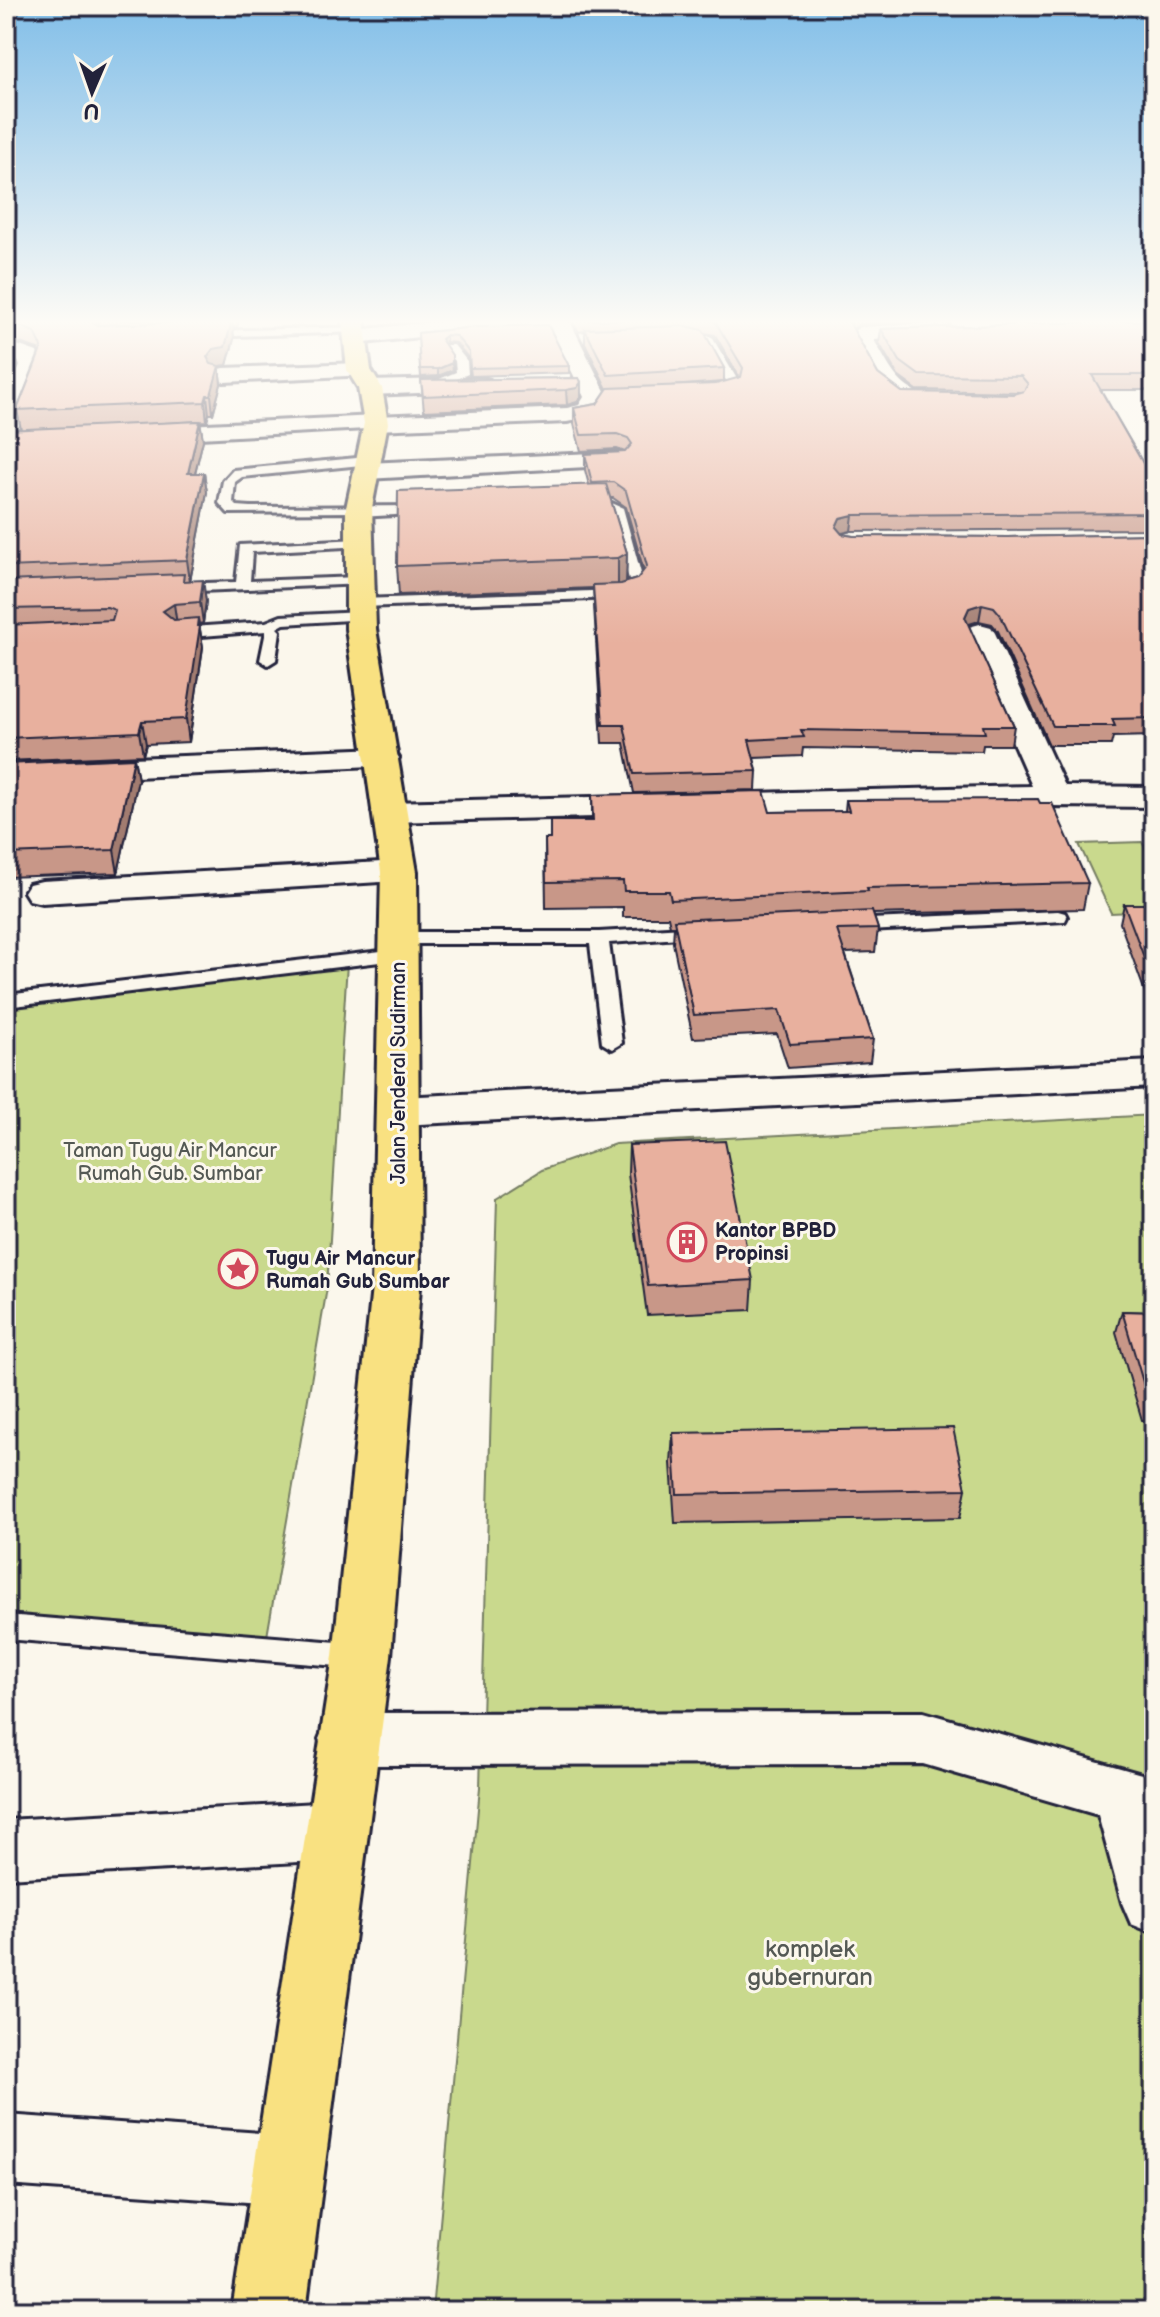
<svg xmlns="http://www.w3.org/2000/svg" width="1160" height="2317" viewBox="0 0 1160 2317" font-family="'Balsamiq Sans',sans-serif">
<rect width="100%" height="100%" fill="#fbf7ec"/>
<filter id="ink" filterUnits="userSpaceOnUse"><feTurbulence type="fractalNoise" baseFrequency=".0125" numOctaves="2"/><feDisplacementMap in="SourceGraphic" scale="16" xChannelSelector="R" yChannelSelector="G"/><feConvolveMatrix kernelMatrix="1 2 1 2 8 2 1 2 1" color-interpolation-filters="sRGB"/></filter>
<g filter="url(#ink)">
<path fill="#c9d98d" stroke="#767e64" stroke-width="2" d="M1142 842 1154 864V911L1111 913 1079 844Z
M347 963 327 1288 264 1654 6 1632V1003Z
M1154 1115V2311H432L480 1787 497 1198 542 1170 615 1144Z"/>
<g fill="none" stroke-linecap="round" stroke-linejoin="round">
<defs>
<path id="lane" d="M355 327 359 328V332L204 337 198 334 204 331Z
M686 331 712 337 740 384 737 391 712 395V389L728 384 704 341 682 336V332Z
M446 345H454L467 361 468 374 433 389H425V385L456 372 455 361 444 347Z
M367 457 373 461 371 464 242 477 235 482 233 502 237 506 251 507 426 506 431 507V513L359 517 353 512 228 513 219 503 223 481 233 470Z
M603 499 623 508 644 584 636 593 621 598 361 607 354 603 361 599 619 590 630 583 610 510C600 506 585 511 577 504L584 500Z
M359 539 366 543 364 546 252 552 250 581 359 577 364 578V584L176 592 169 588 176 584 236 582 240 545Z
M361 612 368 616 366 619 284 624 277 628 280 631 276 660 268 665 260 660 266 631 177 638 169 633 177 628 266 622 281 616Z
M1058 911 1065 913 1067 917 1065 921 847 932 838 926 847 920Z
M701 926 710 932 708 936 609 943 622 1043 612 1049 602 1043 590 944H398L388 938 398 932H599Z
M398 949 405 951 408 955 405 959 6 1007V995Z
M6 1615 362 1644 372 1647 376 1656 372 1665 362 1668 6 1639Z"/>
<path id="street" d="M454 320 570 321 608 397 596 416 567 422 376 430 367 428 364 423 367 418 376 416 567 408 579 405 584 397 552 330 548 329 475 331 355 344 344 337 355 330Z
M940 323 948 325 951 330 948 335 874 340C886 359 896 386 920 393 928 395 937 395 945 397L949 402 945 407C893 420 869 372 849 334L860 327Z
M6 345H17L37 352 42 366 18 428 15 433 6 435V399L20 366 18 361 6 359Z
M359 363 367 365 371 370 367 375 224 382 216 380 212 375 216 370 224 368Z
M482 378 490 380 494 385 490 390 370 395 362 393 358 388 362 383 370 381Z
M616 452 625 455 629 460 625 465 366 479 357 476 353 471 357 466 366 463Z
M980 624 991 627 995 633 1065 786 1154 787V807L1053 806 389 822 377 819 372 812 377 805 389 802 1032 786 965 633 969 627Z
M382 748 394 751 399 758 394 765 6 783V763Z
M399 861 412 864 417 872 412 880 42 903 29 900 24 892 29 884 42 881Z
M1154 1061V1087L400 1125 385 1121 379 1111 385 1101 400 1097Z
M923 1712 1145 1775 1154 1797V1933L1131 1924 1122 1903 1098 1815 923 1764 349 1765 328 1758 319 1739 328 1720 349 1713Z
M335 1802 357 1811 366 1831 357 1851 335 1860 6 1878V1820Z
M6 2115 289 2135 314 2145 324 2170 314 2195 289 2205 6 2185Z"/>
<path id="secondary" d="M376 416 385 418 388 423 385 428 143 441 134 439 131 434 134 429 143 427Z"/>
<path id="primary" d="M342 320H364L371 370 382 388 388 423 372 508 376 629 417 872 420 1287 391 1656 306 2311H232L333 1656 372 1287 381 872 346 629V508L364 423 358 388 347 370Z"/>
</defs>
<use href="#lane" stroke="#22223b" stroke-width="6"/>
<use href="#street" stroke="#22223b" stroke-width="6"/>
<use href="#secondary" stroke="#22223b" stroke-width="6"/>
<use href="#primary" stroke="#22223b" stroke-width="6"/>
<use href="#lane" fill="#fbf7ec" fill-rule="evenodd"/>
<use href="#street" fill="#fbf7ec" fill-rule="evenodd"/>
<use href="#secondary" fill="#fbf7ec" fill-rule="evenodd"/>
<use href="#primary" fill="#f9e181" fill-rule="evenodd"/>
</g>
<path fill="#c89788" stroke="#22223b" stroke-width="2" fill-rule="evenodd" d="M6 320H239L237 327H233L234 339 227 365 219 366 221 384 213 414H209L207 421 145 424 200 421 203 440 195 473H204L207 492 190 581 206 601 203 623 199 624 203 647 189 742 146 744 143 755 6 761V430L21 429 17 410 39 353 38 349 17 342 6 344Z
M571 320H934L860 324 853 329 878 374 902 392 1013 394 1020 392 917 390 898 376 879 343 881 329 1154 320V390H1101L1148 472H1154V529L851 531 841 534 853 536 1008 537 1154 534V736L1113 737 1111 745H1049L998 631 992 624 979 621 968 625 1014 726 1011 745H983L982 751 803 748 802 756 754 758 757 771 756 790 634 793 624 743H602L593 588 399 595 397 566 589 485 585 470V454L625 452 617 449 581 451 574 424V408L597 404 607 389 585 343V331L579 332ZM704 333 715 335 740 378 724 382V368ZM722 382 716 384 671 386ZM610 498H613L626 507 644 571 637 579 626 582 627 553Z
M475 327 569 366V373L471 376 469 359 456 343 446 342 444 344 453 370 438 376 421 377 418 333Z
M579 378 581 397 577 402 567 405 424 411 421 380Z
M134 758 138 780 118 873 6 877V764Z
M592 795 770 812 845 811 846 800 1088 883 1083 909 873 914 878 929 875 952 845 953 873 1039 870 1062 788 1068 777 1034 693 1038 673 943 674 926H670L668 917H623V907L546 908 545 839H550L592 821Z
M1124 904H1154V1017L1120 923Z
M629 1145 753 1280 751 1310 647 1315 628 1174Z
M1122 1311 1154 1312V1420H1142L1116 1332Z
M673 1433 966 1489 960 1518 675 1523 671 1463Z"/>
<path fill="#a27b6f" stroke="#22223b" stroke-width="2" d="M88 320H97L99 331Z
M400 320H427L400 322Z
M847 320H860V324L846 333Z
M232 321 234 339 227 365 219 366 221 384 213 414 207 357Z
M14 324 17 342 6 344V326Z
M446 335V342L441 347V339Z
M13 348 17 366 6 392V365Z
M452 363 453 370 438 376V369Z
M581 382V397L577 402 567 405 566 390Z
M207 395 209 414 207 421 205 402Z
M200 421 203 440 190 493 188 473Z
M204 473 207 492 190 581 187 560Z
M853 515 851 531 838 534 836 527 840 518Z
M627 553 626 582 618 587V558Z
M203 580 206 601 203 623 200 602Z
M174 604 177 625 163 611Z
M982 604 979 621 966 625 965 617 969 608Z
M198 618 203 647 189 742 186 719Z
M142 721 146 744 143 755 139 732Z
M134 758 138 780 118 873 114 850Z"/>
<path fill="#e8b09e" stroke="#22223b" stroke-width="2" d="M6 320H89L96 325 232 321 225 347 213 349 207 357 211 364 219 366 211 395H207L205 402 17 410 42 347 35 332 14 324 6 326Z
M709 320H848L878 374 902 392 1013 394 1024 391 1028 384 1021 376 919 375 900 361 881 329 1154 320V333H1145L1154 348V355H1145L1154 370V375H1092L1148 472H1154V513L853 515 840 518 836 527 842 534 853 536 1008 537 1154 534V718L1112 719 1115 726H1053L1000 614 994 607 982 604 969 608 965 617 1014 726H983L985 733 801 730 804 737 749 740 757 771 634 774 624 725H603L593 585 621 584 637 579 647 566 626 491 613 482 592 483 585 454 625 452 632 444 628 438 617 434 581 435 574 408 597 404 608 388 716 384 741 377 743 368 715 321Z
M548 325 569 366 470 368 469 352 456 336 446 335 441 339 452 355V363L438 369H420L418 333 475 327Z
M686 326 703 330 724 368 608 375 585 329Z
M6 345 13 348 6 365Z
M579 378 581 382 577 388 566 390 423 396 421 380Z
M200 421 188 473H204L187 560 6 567V430Z
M606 484 627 553 618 558 397 566 398 491Z
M184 574 183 581 203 580 200 602 174 604 163 611 174 620 198 618 197 626H200L186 719 142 721 139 732 6 738V625L112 620 115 610 107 607 6 609V581Z
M134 758 114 850 6 854V764Z
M764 791 770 812 849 811 846 800 1038 799 1040 803H1052L1088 883 867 888 868 891 671 900 669 891H624L623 881 546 882 545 839H550V821H593L592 795Z
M1124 904H1154V984Z
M872 911 878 929 837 930 873 1039 790 1044 779 1010 694 1015 674 920Z
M725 1141 753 1280 648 1286 629 1145Z
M1122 1311 1154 1312V1399H1148Z
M953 1428 966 1489 677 1494 673 1433Z"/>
</g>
<linearGradient id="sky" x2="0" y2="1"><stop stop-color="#81bee8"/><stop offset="0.5" stop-color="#fdfbf6"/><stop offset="1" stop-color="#fdfbf6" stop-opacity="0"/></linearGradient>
<rect width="1160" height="644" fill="url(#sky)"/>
<defs>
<symbol id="building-ring" viewBox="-11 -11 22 22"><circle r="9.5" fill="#fbf7ec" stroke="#d1495b" stroke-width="1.5"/><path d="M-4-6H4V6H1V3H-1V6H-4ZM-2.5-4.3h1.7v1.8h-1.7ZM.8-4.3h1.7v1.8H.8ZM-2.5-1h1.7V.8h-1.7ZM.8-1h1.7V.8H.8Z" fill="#d1495b"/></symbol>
<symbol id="sight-ring" viewBox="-11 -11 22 22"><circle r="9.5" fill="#fbf7ec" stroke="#d1495b" stroke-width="1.5"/><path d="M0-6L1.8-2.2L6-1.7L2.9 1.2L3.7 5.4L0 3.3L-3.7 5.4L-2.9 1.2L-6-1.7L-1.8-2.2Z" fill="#d1495b"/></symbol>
</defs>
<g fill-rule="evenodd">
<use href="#building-ring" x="665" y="1220" width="44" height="44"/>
<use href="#sight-ring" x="216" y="1247" width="44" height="44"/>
</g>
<g text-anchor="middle" stroke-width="6" stroke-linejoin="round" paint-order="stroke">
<g font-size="20" fill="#22223b" stroke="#fbf7ec">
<text transform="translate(398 1073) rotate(-90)" y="7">Jalan Jenderal Sudirman</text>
</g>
<g font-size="20" fill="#545954" stroke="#fbf7ec">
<text x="170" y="1157">Taman Tugu Air Mancur<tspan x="170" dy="23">Rumah Gub. Sumbar</tspan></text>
</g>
<g font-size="20" font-weight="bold" fill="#22223b" stroke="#fbf7ec" text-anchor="start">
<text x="715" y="1237">Kantor BPBD<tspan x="715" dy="23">Propinsi</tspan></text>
<text x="266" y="1265">Tugu Air Mancur<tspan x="266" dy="23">Rumah Gub Sumbar</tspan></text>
</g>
<g font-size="24" fill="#545954" stroke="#fbf7ec">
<text x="810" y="1957">komplek<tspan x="810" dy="28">gubernuran</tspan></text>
</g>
</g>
<rect width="1160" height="2317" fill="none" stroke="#fbf7ec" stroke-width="32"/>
<rect x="16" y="16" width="1128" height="2285" fill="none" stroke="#22223b" stroke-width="3" filter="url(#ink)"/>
<g transform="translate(92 92) rotate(182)" stroke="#fbf7ec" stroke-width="6" paint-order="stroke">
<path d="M0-6L14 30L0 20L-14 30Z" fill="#22223b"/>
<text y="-12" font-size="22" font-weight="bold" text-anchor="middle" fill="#22223b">U</text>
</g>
</svg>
